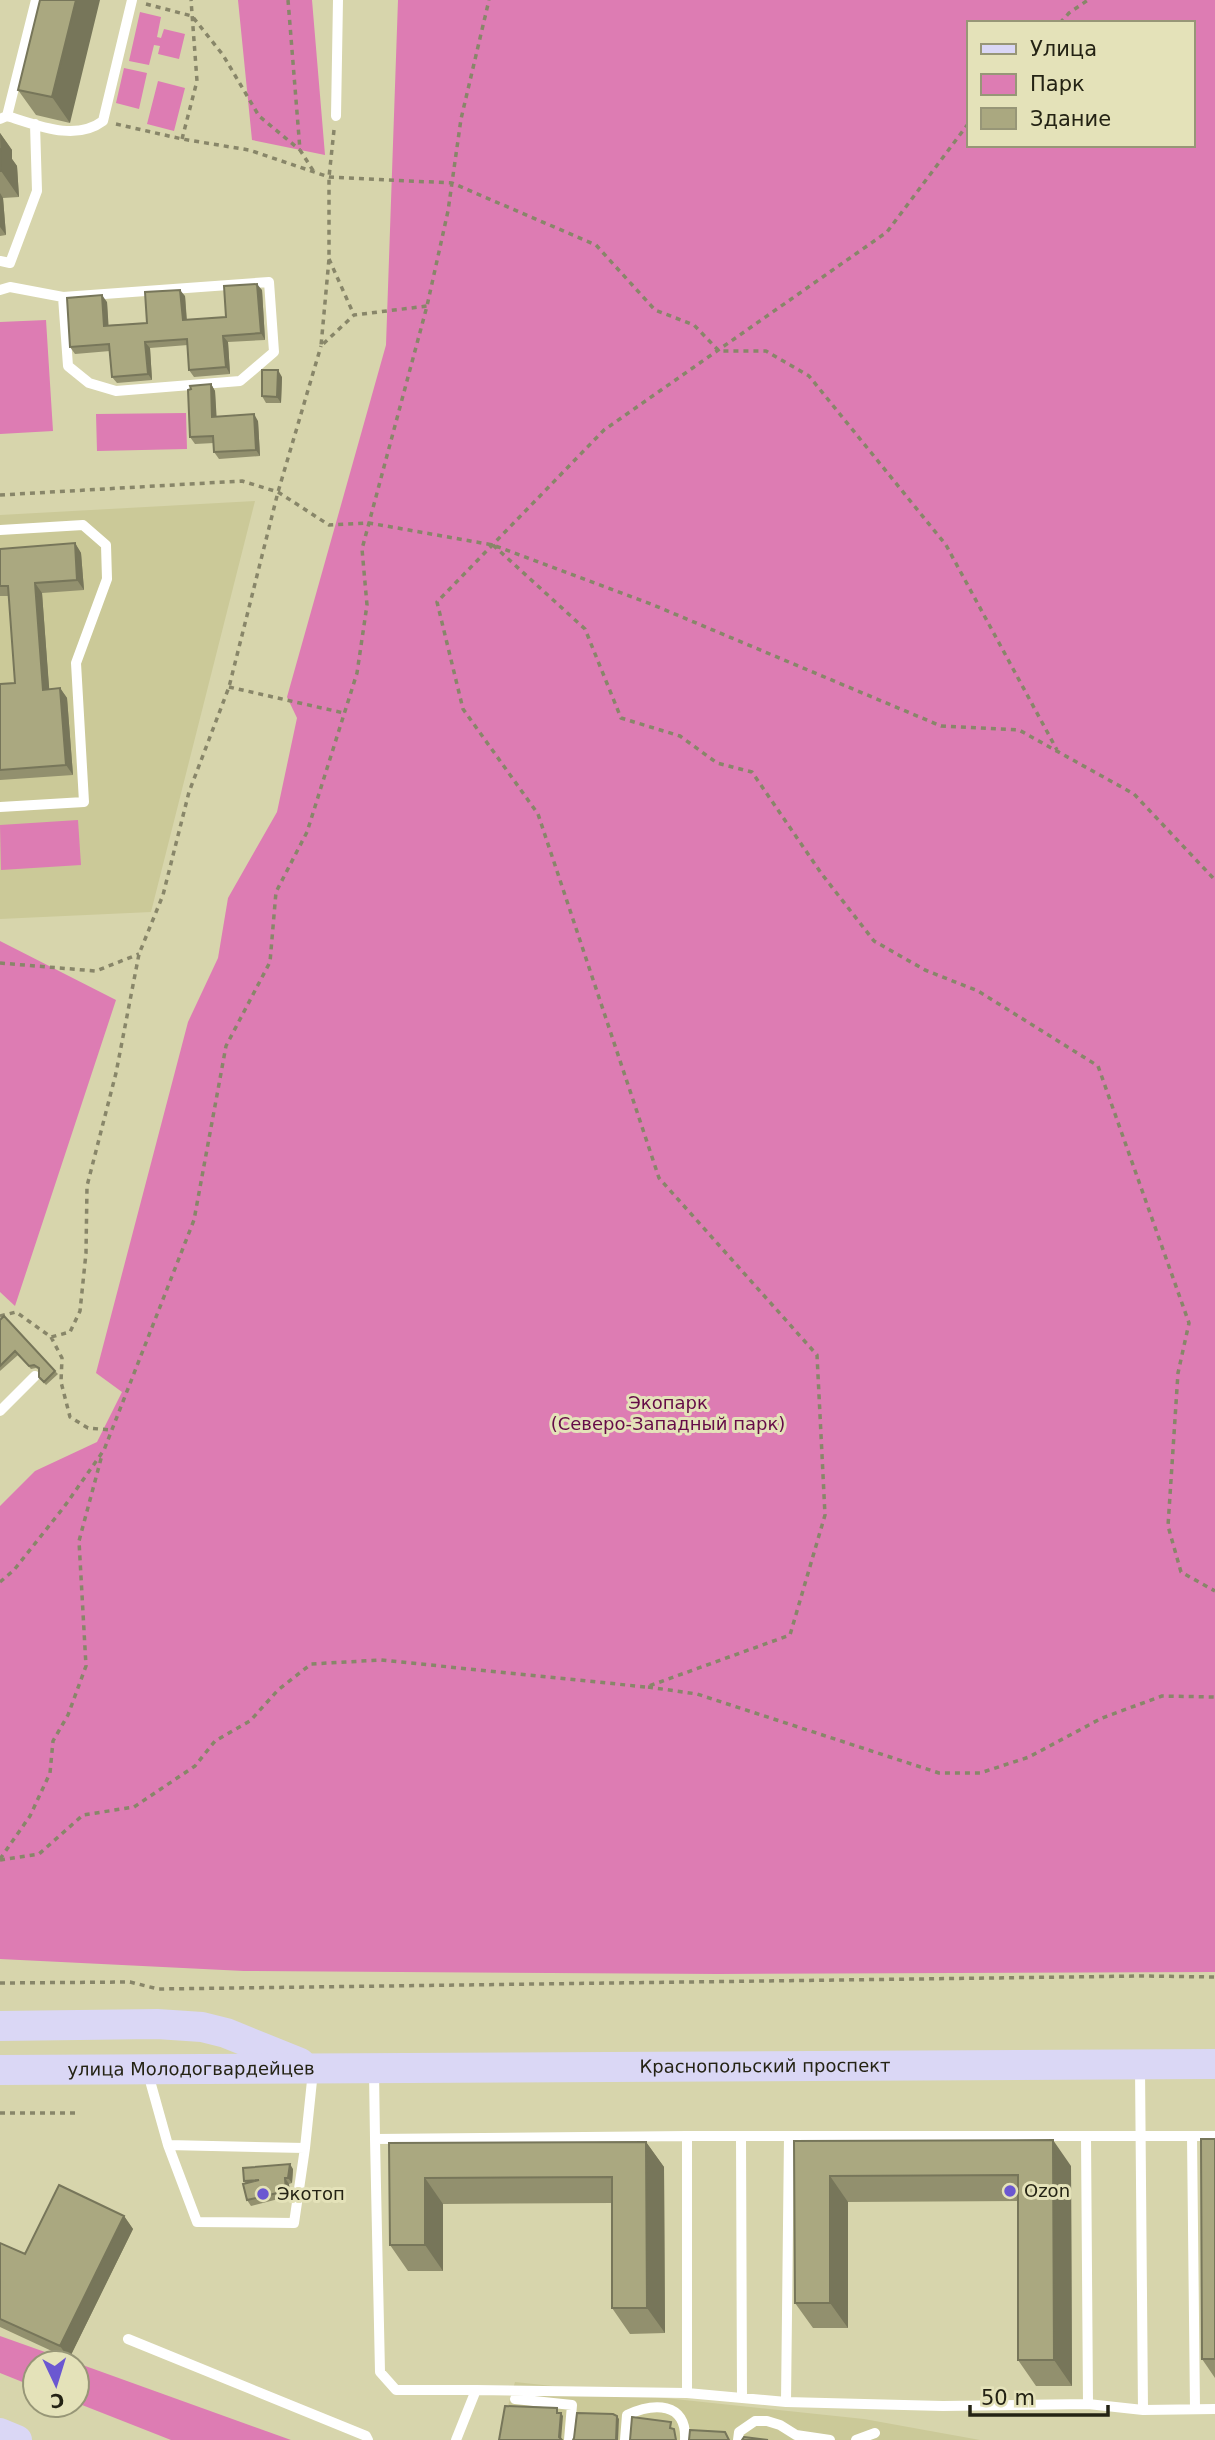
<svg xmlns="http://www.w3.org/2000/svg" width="1215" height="2440" viewBox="0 0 1215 2440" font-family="'DejaVu Sans',sans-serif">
<rect width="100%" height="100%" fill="#d7d5ac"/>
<path fill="#cbc998" d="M255 501 151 912 0 919V515Z
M515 2382 864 2419 980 2440H504L507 2409Z"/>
<path fill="#dd7cb3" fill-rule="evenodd" d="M238 0H312L325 155 252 140Z
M398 0H1215V1972L718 1974 244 1971 0 1959V1506L35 1471 97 1442 122 1392 96 1373 188 1022 218 958 228 898 277 812 297 718 287 697 386 345ZM968 23H1192V145H968Z
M140 12 161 17 157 37 161 38 164 29 185 34 179 59 158 54 160 46 154 45 149 65 129 61Z
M124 68 147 73 139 109 116 103Z
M158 81 185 88 174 131 147 124Z
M46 320 53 431 0 434V322Z
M186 413 187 449 97 451 96 414Z
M78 820 81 865 1 870 0 825Z
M0 941 116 1000 15 1306 0 1292Z
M0 2336 76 2363H35V2387L0 2373Z
M77 2363 291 2440H171L77 2403Z"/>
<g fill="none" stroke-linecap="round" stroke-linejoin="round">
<path stroke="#888669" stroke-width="3.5" stroke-dasharray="5 5" stroke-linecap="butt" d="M288 0 300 150 314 172
M146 4 192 16 223 55 259 116 300 150
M1060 23 1069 13 1088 0
M116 124 182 139 249 150 329 177 452 183 596 245 655 310 694 325 719 351H766L809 376 946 545 1057 750
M334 130 329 177V259L321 346 354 315 427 306
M182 139 197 81 191 0
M329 259 354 315
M0 495 242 481 278 492 329 525 369 523 493 545 651 604 941 726 1019 730 1134 794 1215 880
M493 545 585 629 621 718 680 736 717 763 752 772 821 873 874 941 925 970 978 991 1098 1066 1189 1323 1178 1373 1168 1526 1181 1572 1215 1591
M229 687 344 713
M0 963 96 971 139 954
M0 1316 16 1312 51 1337 70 1332 80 1311 86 1253 87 1186 116 1073 139 954 163 895 189 792 229 687 278 492 321 346
M51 1337 62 1358 61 1382 70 1417 88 1428 111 1430
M0 1582 14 1570 64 1507 104 1450 194 1220 226 1046 270 962 276 892 307 832 357 673 367 605 362 549 427 306 448 211 461 119 489 0
M648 1687 697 1694 939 1773H980L1029 1757 1102 1718 1162 1696 1215 1697
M0 1859 30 1816 50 1773 53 1741 68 1715 86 1666 79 1541 102 1455
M0 1860 39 1854 83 1815 134 1807 195 1766 215 1741 250 1721 278 1690 311 1664 381 1660 646 1687 790 1635 825 1515 817 1355 659 1178 538 814 463 709 437 602 604 430 887 232 968 124
M0 1983 130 1982 158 1989 1142 1976 1215 1977
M0 2113H79"/>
<path stroke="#fff" stroke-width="10" d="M7 116C37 125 75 142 103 121L132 0
M336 116 338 0
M0 119 7 116 36 0
M0 261 10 263 37 191 35 124
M0 290 10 287 63 297 269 282 274 352 240 381 116 391 89 383 68 366 63 297
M0 530 83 525 106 545 107 579 76 663 84 802 0 807
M0 1411 35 1376
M1140 2067 1143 2410
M147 2070 168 2145 197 2222 294 2223 305 2148
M374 2071 375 2139
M741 2136 742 2398
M789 2136 786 2402 943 2406 1088 2404 1143 2410 1215 2409
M1086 2136 1088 2404
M1192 2136 1195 2409
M168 2145 305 2148 313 2071
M128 2339 366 2436 368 2440
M476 2390H396L380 2372 375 2139 687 2136
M687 2393 786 2402
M515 2399 572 2405 569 2440
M456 2440 476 2390 687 2393V2136H1215
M625 2440 627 2415C653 2403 687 2401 685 2440
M738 2440 739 2432 755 2421H767L780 2425 796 2435 830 2440
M856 2440 875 2433"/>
<g stroke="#dad7f5" stroke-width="30">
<path d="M0 2026 157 2024 202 2027 226 2033 300 2063"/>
<path id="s1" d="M0 2070 1215 2064"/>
<path d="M0 2433 17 2440"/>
</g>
</g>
<path fill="#92906e" d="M40 0 70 123 36 115 18 90Z
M0 133 12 150V159L17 166 19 197 3 198 6 235 0 236Z
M262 290 265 340 228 342 230 374 194 377 189 370 188 345 150 348 152 380 117 383 112 377 110 351 75 354 70 347 107 302 108 325 147 323 185 296 187 320 226 317Z
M282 377 281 403H266L262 396Z
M211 384 215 391 216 416 258 421 260 456 219 459 214 452V443L195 444 190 437Z
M75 543 81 553 84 590 42 593 49 689 60 688 67 698 73 775 0 780V684L15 683 9 596H0V549Z
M0 1320 55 1371 58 1374 46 1385 39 1377V1370L36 1368 31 1369 18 1355 0 1371Z
M1215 2139V2378L1202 2359Z
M794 2141 1071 2166 1072 2386H1036L1018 2360V2201L848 2202V2328H813L795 2303Z
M646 2142 664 2167 665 2333 630 2334 612 2308V2203L443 2204V2271H408L390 2245 389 2143Z
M293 2169 292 2183 289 2184 290 2196 251 2206 247 2200 246 2184 244 2181Z
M124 2216 133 2229 69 2359 0 2327V2243L25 2254Z"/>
<path fill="#77765a" d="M76 0H100L70 123 52 97Z
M0 133 12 150V159L17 166 19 197 1 171Z
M0 193 3 198 6 235 0 227Z
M257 284 262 290 265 340 261 333Z
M180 290 185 296 187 327 183 320Z
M102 295 107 302 109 332 104 326Z
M223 336 228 342 230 374 226 367Z
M145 342 150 348 152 380 148 374Z
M278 370 282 377 281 403 277 397Z
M211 384 215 391 217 423 212 417Z
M254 414 258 421 260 456 256 450Z
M75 543 81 553 84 590 77 580Z
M35 583 42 593 50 699 43 690Z
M60 688 67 698 73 775 66 765Z
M1053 2140 1071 2166 1072 2386 1054 2360Z
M646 2142 664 2167 665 2333 647 2308Z
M290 2164 293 2169 292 2183 288 2178Z
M830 2176 848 2202V2328L830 2303Z
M285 2178 289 2184 290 2196 286 2191Z
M425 2178 443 2204V2271L425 2245Z
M124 2216 133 2229 69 2359 60 2346Z
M561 2413 563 2416 561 2440 559 2437Z
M617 2416 619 2419 618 2440H616Z"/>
<path fill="#aaa880" stroke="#77765a" stroke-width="2" d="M40 0H76L52 97 18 90Z
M0 148 1 171H0Z
M257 284 261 333 223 336 226 367 189 370 187 339 145 342 148 374 112 377 109 344 70 347 67 298 102 295 104 326 147 323 145 292 180 290 183 320 226 317 224 286Z
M262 370H278L277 397 262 396Z
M211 384 212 417 254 414 256 450 214 452 213 436 190 437 188 390 191 389 190 386Z
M75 543 77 580 35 583 43 690 60 688 66 765 0 770V684L15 683 8 586H0V549Z
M4 1316 55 1371 44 1382 39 1377V1368L34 1365 29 1366 15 1351 0 1366V1320Z
M1201 2139H1215V2359H1202Z
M1053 2140 1054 2360H1018V2175L830 2176V2303H795L794 2141Z
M646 2142 647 2308H612V2177L425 2178V2245H390L389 2143Z
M290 2164 288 2178H285L286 2191 247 2200 243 2184 259 2180 244 2181 243 2168Z
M59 2185 124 2216 60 2346 0 2319V2243L25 2254Z
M505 2406 557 2408V2413H561L559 2437 562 2440H499Z
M577 2413 613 2414 617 2416 616 2440H573L574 2438Z
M632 2417 671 2422 670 2428 674 2429 676 2440H630Z
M690 2430 725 2432 729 2440H689Z
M744 2437 768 2440H742Z"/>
<g fill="#6b57d1" stroke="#e4e2b9" stroke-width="2.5">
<circle cx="1010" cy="2191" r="7"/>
<circle cx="263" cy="2194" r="7"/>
</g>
<g text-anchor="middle" stroke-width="6" stroke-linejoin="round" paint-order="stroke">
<g font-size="18" fill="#650b47" stroke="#e4e2b9">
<text x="668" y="1409">Экопарк<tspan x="668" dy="21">(Северо-Западный парк)</tspan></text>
</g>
<g font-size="18" fill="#242314" stroke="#e4e2b9">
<text dy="6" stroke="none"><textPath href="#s1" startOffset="765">Краснопольский проспект</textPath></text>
<text dy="6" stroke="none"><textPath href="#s1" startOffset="191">улица Молодогвардейцев</textPath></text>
</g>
<g font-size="18" fill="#242314" stroke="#e4e2b9" text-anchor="start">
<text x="1024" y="2197">Ozon</text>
<text x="277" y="2200">Экотоп</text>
</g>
</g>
<rect x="967" y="21" width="228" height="126" fill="#e4e2b9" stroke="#979677" stroke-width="2"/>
<rect x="981" y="44" width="35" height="10" fill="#dad7f5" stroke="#979677" stroke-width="2"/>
<text x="1030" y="56" font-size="21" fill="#242314">Улица</text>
<rect x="981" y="74" width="35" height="21" fill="#dd7cb3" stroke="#979677" stroke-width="2"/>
<text x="1030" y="91" font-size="21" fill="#242314">Парк</text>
<rect x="981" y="108" width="35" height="21" fill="#aaa880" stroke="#979677" stroke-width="2"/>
<text x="1030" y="126" font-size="21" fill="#242314">Здание</text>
<g transform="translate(56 2384) rotate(176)"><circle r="33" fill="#e4e2b9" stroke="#979677" stroke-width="2"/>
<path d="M0-5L12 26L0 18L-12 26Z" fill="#6b57d1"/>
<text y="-10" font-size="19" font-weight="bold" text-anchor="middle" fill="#242314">С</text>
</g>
<path d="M970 2405v10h138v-10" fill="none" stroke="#242314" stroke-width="3.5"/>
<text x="981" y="2405" font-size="21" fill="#242314" stroke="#e4e2b9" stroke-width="5" paint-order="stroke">50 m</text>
</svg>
